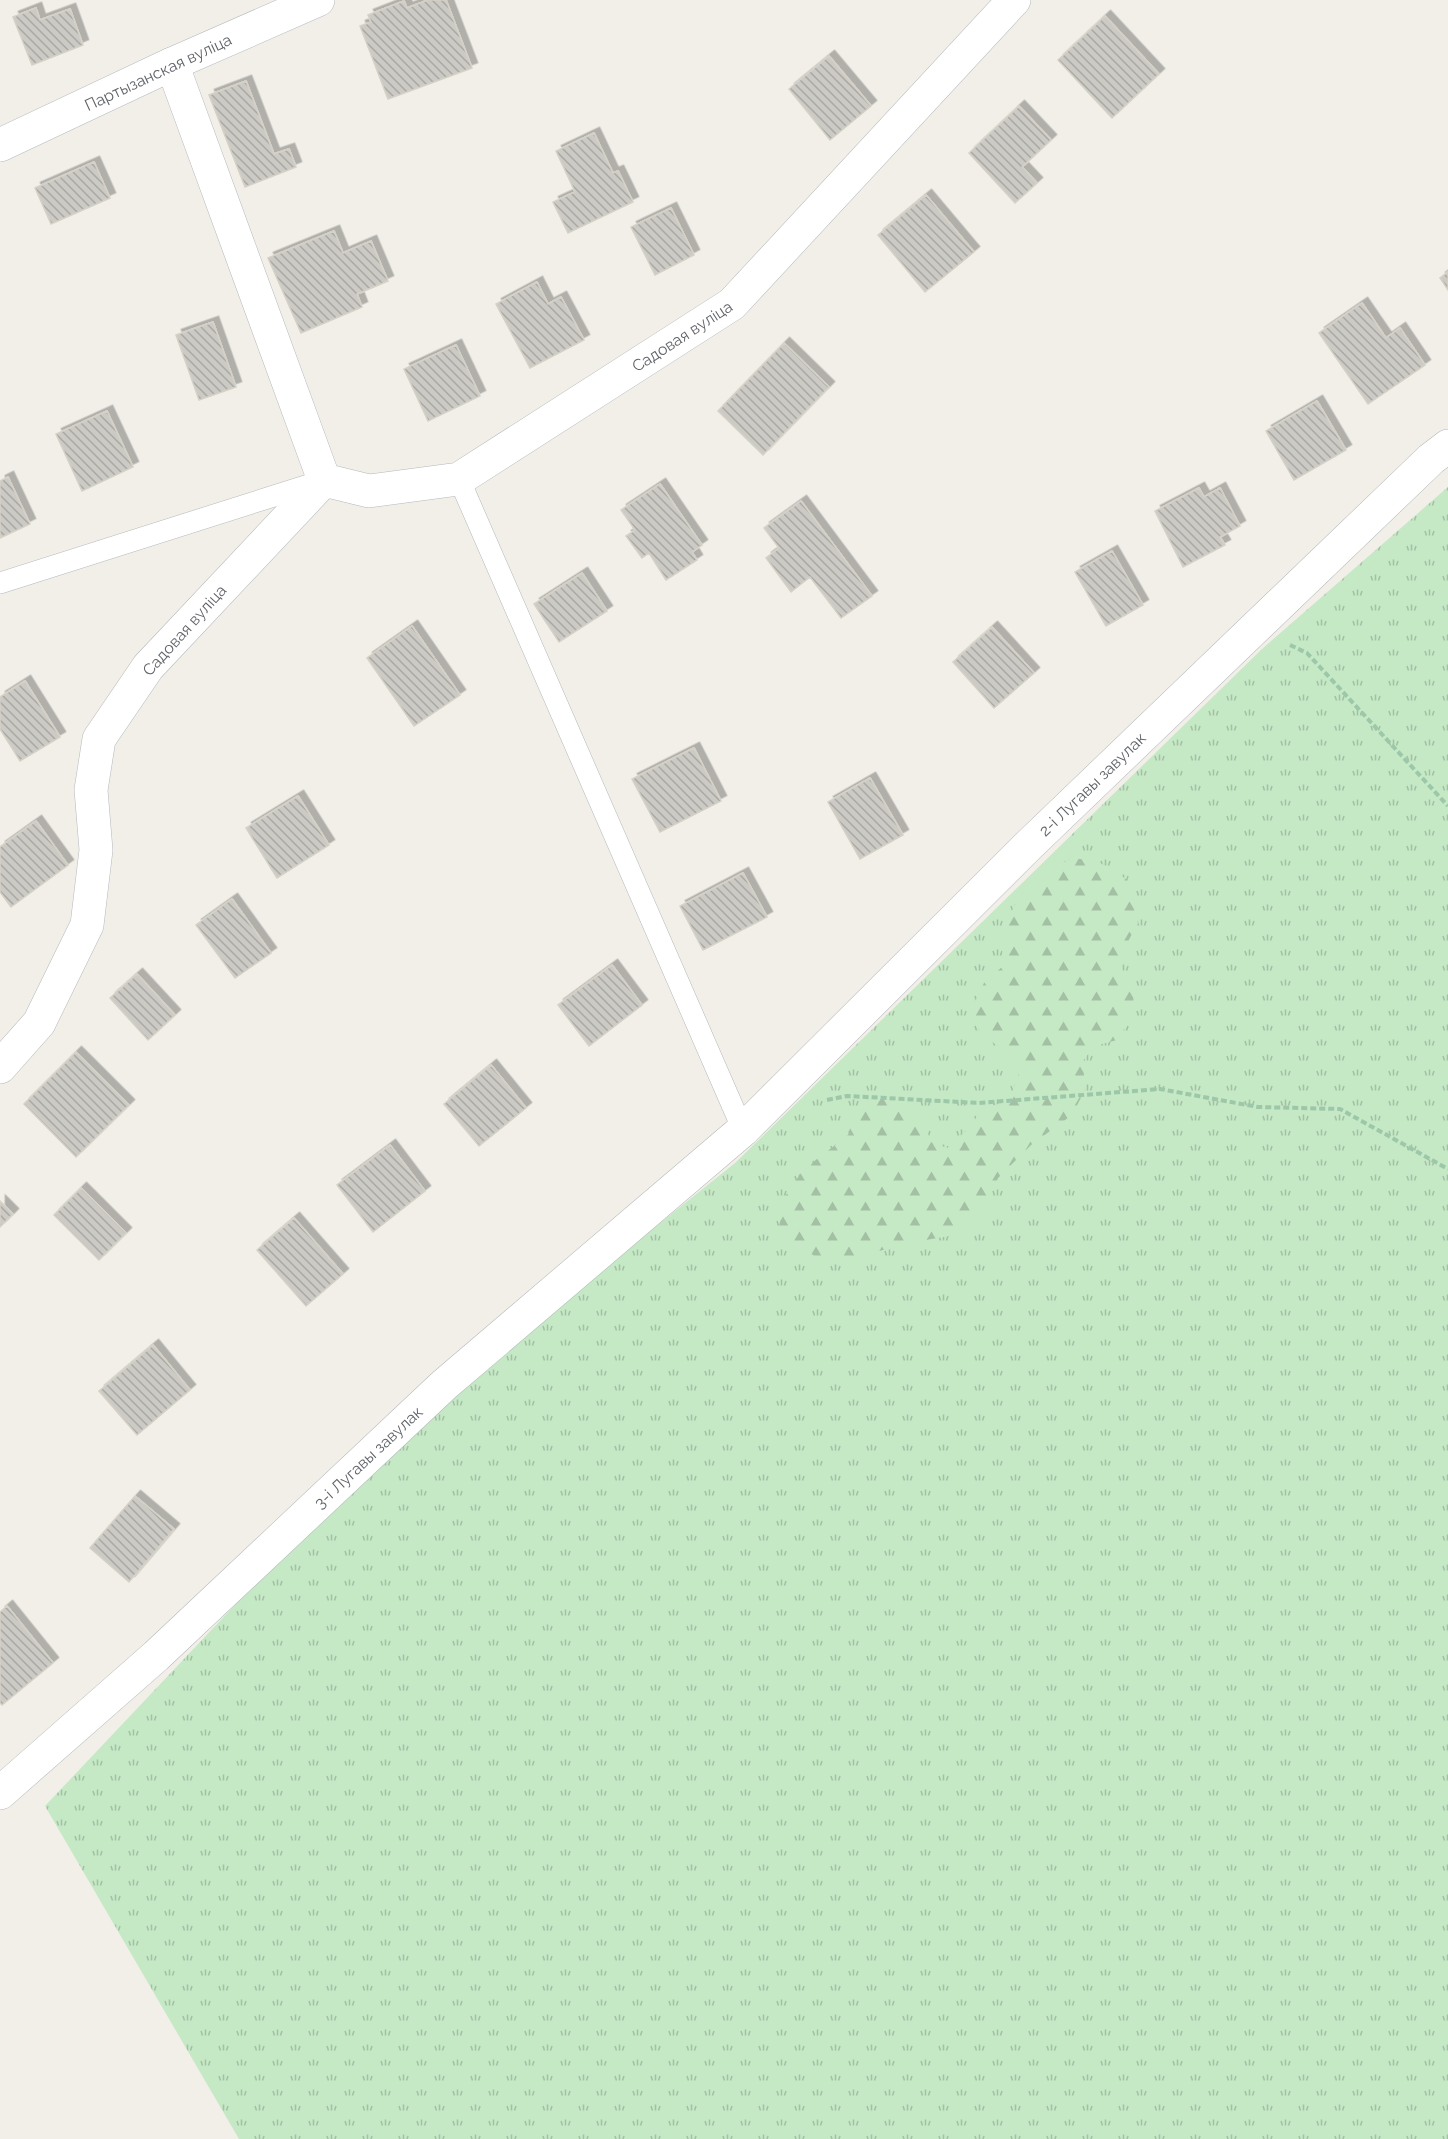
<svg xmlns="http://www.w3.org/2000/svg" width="1448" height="2139" viewBox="0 0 1448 2139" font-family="Raleway,sans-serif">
<defs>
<pattern id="grass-tufts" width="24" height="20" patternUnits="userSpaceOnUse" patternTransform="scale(1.5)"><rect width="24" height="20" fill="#c5e8c5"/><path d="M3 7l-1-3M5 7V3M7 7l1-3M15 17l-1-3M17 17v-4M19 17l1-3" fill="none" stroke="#a3c0a4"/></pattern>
<pattern id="forest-firs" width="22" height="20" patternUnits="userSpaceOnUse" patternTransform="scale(1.5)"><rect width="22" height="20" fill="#c5e8c5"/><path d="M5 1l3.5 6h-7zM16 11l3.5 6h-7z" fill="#a3c0a4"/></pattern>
<pattern id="building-back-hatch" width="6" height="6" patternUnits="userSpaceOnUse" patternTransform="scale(1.5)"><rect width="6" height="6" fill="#cccac5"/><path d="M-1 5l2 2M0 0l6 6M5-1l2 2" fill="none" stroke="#a9a8a4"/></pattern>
<filter id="shadow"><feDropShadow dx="5.5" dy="-5.5" stdDeviation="0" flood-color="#0004"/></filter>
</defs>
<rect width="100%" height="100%" fill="#f1efe8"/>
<path fill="url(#grass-tufts)" d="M1448 487V2139H239L45 1806 269 1569 493 1357 735 1163 1262 649Z"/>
<path fill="url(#forest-firs)" d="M1072 858 1097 861 1126 879 1138 923 1125 947 1120 966 1133 986 1134 1014 1117 1040 1094 1046 1083 1061 1085 1090 1072 1115 1031 1145 998 1178 982 1214 961 1234 920 1241 850 1258 828 1260 802 1251 779 1227 784 1198 803 1170 848 1135 854 1115 884 1097 905 1101 922 1117 931 1142 947 1148 967 1130 983 1109 1010 1100 1019 1073 1006 1052 980 1033 972 1008 984 983 1003 966C1003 956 1001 943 1004 933 1014 893 1038 875 1072 858Z"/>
<path fill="url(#building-back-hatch)" stroke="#d6d1c6" stroke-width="1.5" filter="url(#shadow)" d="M428 0H446L472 68 388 99 360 26 371 22 368 15 404 1 407 8Z
M36 8 40 20 70 9 83 45 32 65 13 17Z
M1105 16 1159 74 1112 118 1058 60Z
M829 56 871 106 830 140 789 89Z
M246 81 274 154 289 149 296 167 245 187 209 95Z
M1019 106 1051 140 1022 167 1037 183 1015 203 969 153Z
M594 133 613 173 618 171 633 202 568 233 553 202 575 192 556 151Z
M94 162 110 198 51 224 35 188Z
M926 195 974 252 925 292 878 235Z
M671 208 694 255 655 275 631 227Z
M334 231 343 253 371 241 388 281 357 294 362 307 301 333 268 258Z
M1448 272V290L1440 278Z
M537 282 548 304 561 297 584 340 530 368 496 304Z
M1362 303 1386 338 1400 328 1425 365 1368 404 1319 333Z
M213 322 236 387 199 400 176 335Z
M784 343 829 387 763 455 718 411Z
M456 345 480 396 428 421 404 369Z
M1317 401 1346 450 1294 480 1266 431Z
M107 411 133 467 82 491 56 434Z
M8 477 30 524 0 538V481Z
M660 484 702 545 692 552 697 560 666 580 649 553 642 558 626 536 635 530 621 510Z
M1199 488 1204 497 1220 488 1240 526 1220 537 1225 545 1183 567 1155 511Z
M801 501 872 596 841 618 810 577 791 592 766 558 779 548 764 528Z
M1112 551 1143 605 1106 626 1075 572Z
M582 573 607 611 559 642 534 604Z
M412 626 460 695 414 726 367 658Z
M992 627 1034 673 994 708 953 662Z
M25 681 60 737 20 761 0 729V697Z
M694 748 721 801 660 832 632 779Z
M870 778 903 835 860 859 828 802Z
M298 796 329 845 277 878 246 828Z
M36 821 68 865 11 907 0 892V847Z
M743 873 767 917 703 950 680 906Z
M232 899 271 953 235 978 196 925Z
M612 965 642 1005 589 1046 558 1005Z
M137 974 175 1015 148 1040 110 998Z
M76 1052 129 1105 76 1157 24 1104Z
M491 1065 526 1108 479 1146 444 1104Z
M390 1145 425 1191 373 1232 337 1185Z
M81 1188 126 1233 99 1260 54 1215Z
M0 1201 13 1214 0 1227Z
M294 1218 343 1274 306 1306 257 1250Z
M153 1345 190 1390 137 1435 99 1391Z
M135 1496 174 1529 129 1582 90 1548Z
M7 1606 53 1663 2 1705 0 1703V1612Z"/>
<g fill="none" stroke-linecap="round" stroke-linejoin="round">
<defs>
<path id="lane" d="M459 479 743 1130
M0 583 318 482"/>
<path id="street" d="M172 64 324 480 369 491 459 479 732 304 1014 0
M0 1067 39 1023 87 925 96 850 91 790 99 739 148 667 324 480
M0 1793 156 1656 444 1385 743 1130 1028 846 1431 459 1448 446"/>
<path id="secondary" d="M0 145 172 64 318 0"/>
</defs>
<use href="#lane" stroke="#b5b8bc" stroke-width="22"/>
<use href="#street" stroke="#b5b8bc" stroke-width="34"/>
<use href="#secondary" stroke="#b6babf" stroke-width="34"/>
<path stroke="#9cc7a9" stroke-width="4" stroke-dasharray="6 3" stroke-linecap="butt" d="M1290 645 1307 653 1448 806
M827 1100 847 1096 979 1103 1160 1089 1258 1107 1340 1109 1448 1169"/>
<use href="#lane" stroke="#fff" stroke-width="21"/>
<use href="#street" stroke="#fff" stroke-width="33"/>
<use href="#secondary" stroke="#fff" stroke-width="33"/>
</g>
<g text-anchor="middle" stroke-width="4.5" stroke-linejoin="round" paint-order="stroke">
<g font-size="16" fill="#5f6368" stroke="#fff">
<text transform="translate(158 72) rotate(-25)" y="6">Партызанская вуліца</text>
<text transform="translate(682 336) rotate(-33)" y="6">Садовая вуліца</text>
<text transform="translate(184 630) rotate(-48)" y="6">Садовая вуліца</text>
<text transform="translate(1092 784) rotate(-44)" y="6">2-і Лугавы завулак</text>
<text transform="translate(368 1457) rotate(-43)" y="6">3-і Лугавы завулак</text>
</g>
</g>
</svg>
